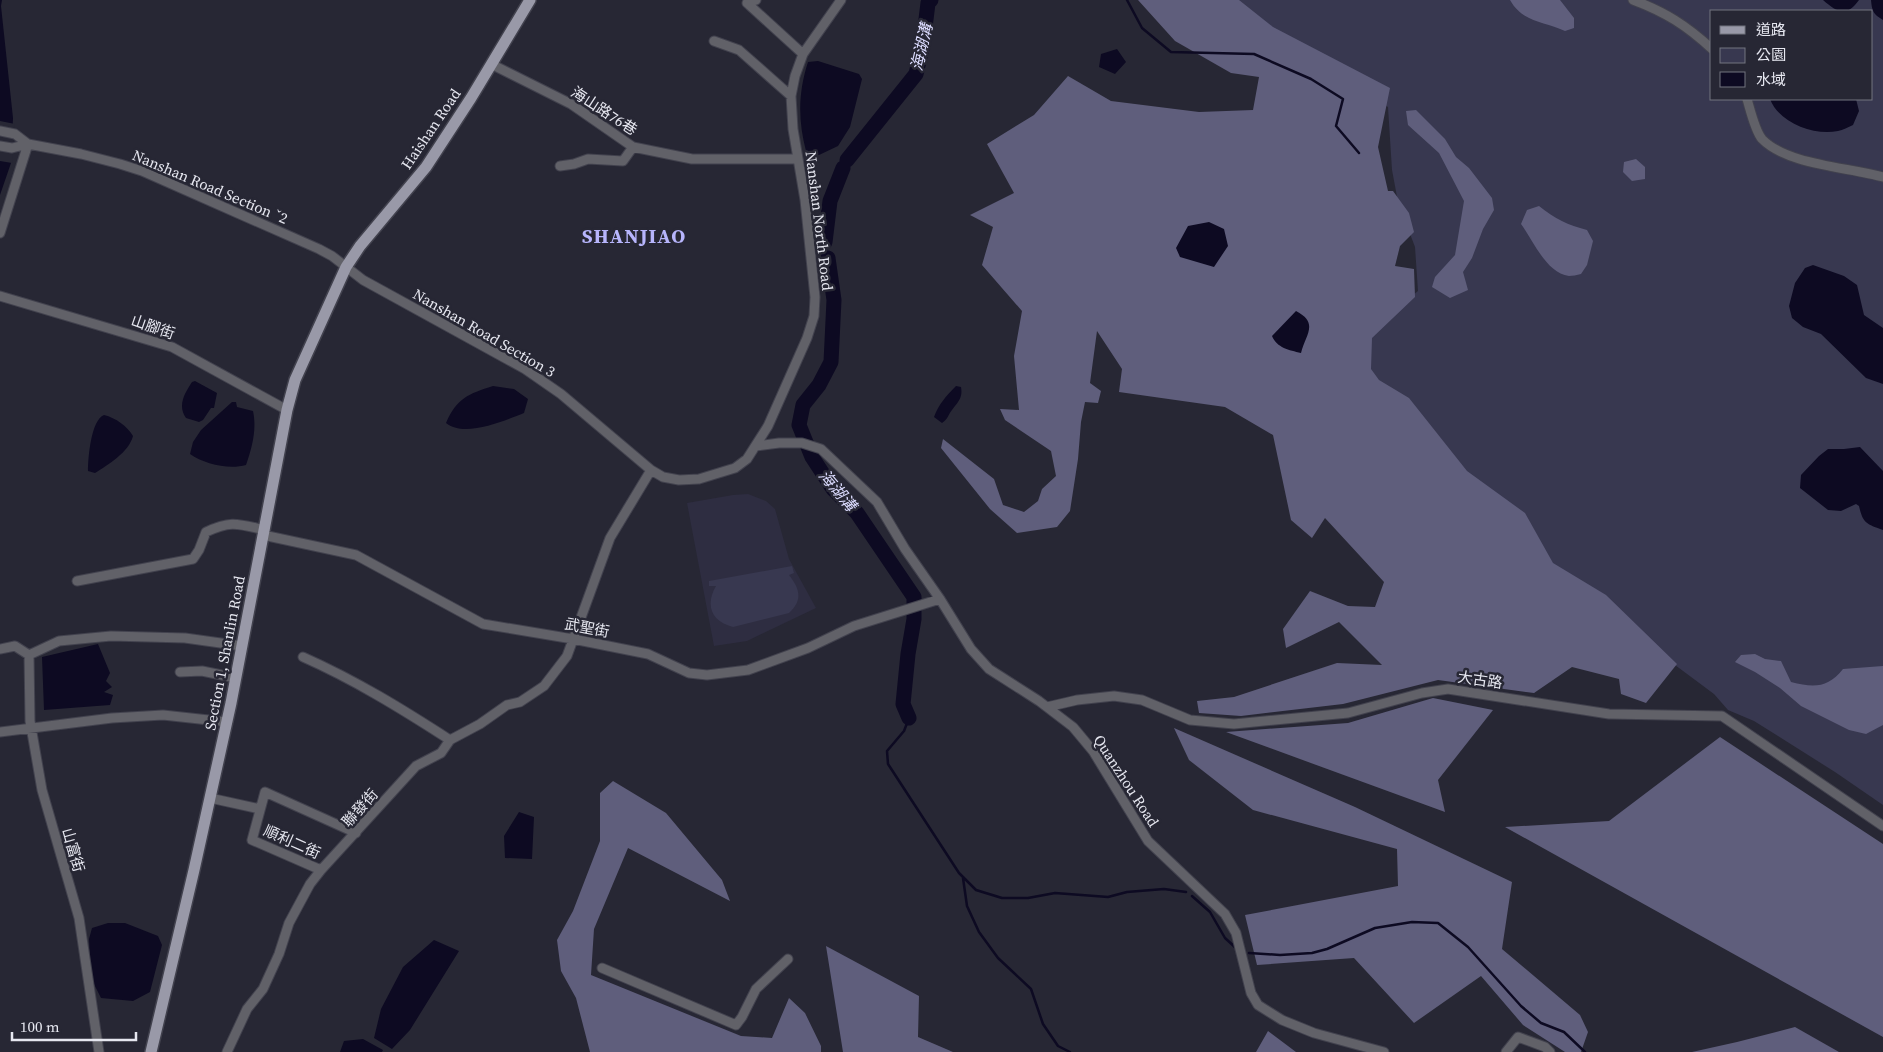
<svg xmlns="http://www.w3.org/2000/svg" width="1883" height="1052" viewBox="0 0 1883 1052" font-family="'Source Serif 4','Noto Sans TC',serif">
<rect width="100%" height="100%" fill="#272734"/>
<path fill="#2e2d41" d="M748 494 766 501 775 509 789 559 816 608 747 641 714 646 687 503 733 495Z"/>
<path fill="#383850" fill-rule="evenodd" d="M1211 0H1883V805L1835 772 1754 721 1728 710 1714 694 1570 587 1366 380 1368 331 1418 291 1415 247 1398 202 1392 170 1388 107ZM1712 11H1872V99H1712Z
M792 566 794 573 789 575C800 589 803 600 789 613L733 627C711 621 705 605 716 586H709V581Z"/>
<path fill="#5f5e7c" d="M1138 0H1239L1273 27 1390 88 1378 147 1388 191H1393L1409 213 1414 232 1400 246 1395 266 1414 269 1415 297 1372 338 1371 369 1379 380 1409 398 1467 471 1525 513 1553 563 1606 595 1677 664 1646 703 1621 694 1619 679 1572 667 1534 693 1438 680 1343 704 1241 716 1199 713 1197 701 1234 697 1337 663 1382 665 1339 622 1286 648 1283 629 1310 591 1348 606 1375 607 1384 582 1325 518 1312 538 1291 520 1273 435 1225 407 1119 392 1122 369 1097 331 1090 383 1101 391 1098 403 1085 402 1081 422 1078 459 1070 511 1057 527 1017 533 990 509 941 448 943 439 994 479 1003 505 1024 512 1038 501 1042 489 1056 476 1051 451 1005 420 1000 409 1019 410 1014 356 1022 311 982 265 993 227 970 215 1014 193 987 144 1034 115 1068 76 1111 101 1199 112 1253 110 1259 77 1231 73 1175 41Z
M1510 0H1560L1574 18V28L1565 31C1544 21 1523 23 1510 0Z
M1416 110 1445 139 1456 157 1469 168 1492 198 1494 210 1483 229 1472 258 1463 272 1468 290 1450 298 1432 287 1435 277 1455 255 1464 201 1439 153 1408 125 1406 111Z
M1636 159 1645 167V179L1632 181 1623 172 1624 162Z
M1539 206C1555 219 1568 225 1587 230L1593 241 1587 265 1581 274C1577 275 1572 276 1569 276 1546 273 1533 240 1521 224L1527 210Z
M1755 654 1765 659 1781 661 1791 682C1814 688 1828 688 1843 669L1883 666V725L1866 734 1849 730 1801 706 1780 688 1755 672 1735 662 1741 655Z
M1433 698 1493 710 1438 780 1445 812 1226 732 1348 723Z
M1174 728 1355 807 1512 882 1502 949 1580 1015 1588 1032 1581 1052H1565L1523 1025 1481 976 1414 1023 1354 958 1257 965 1245 915 1398 886 1397 849 1253 810 1189 760Z
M1720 737 1883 844V1037L1505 827 1609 821Z
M613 781 666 813 722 880 730 901 628 848 594 929 591 975 741 1036 772 1038 789 998 805 1013 821 1046V1052H590L576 998 561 971 557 940 573 911 600 841V793Z
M826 946 919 996 918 1037 953 1052H843Z
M1795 1027 1839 1052H1692L1737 1042Z
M1268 1031 1296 1052H1256Z"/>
<path fill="#0d0a22" d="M0 0H2L1 6 13 118 11 163 0 195Z
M1823 0H1859C1846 18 1837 12 1823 0Z
M1871 0H1883V20C1873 14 1872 11 1871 0Z
M1117 49 1126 62 1115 74 1099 67 1101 54Z
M818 61 859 74 862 79 850 127 838 146 819 155 806 151C798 120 798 93 808 62Z
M1770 99H1856L1859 111 1853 125C1848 127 1843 130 1838 131 1814 136 1779 123 1770 99Z
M1209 222 1224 229 1228 246 1214 267 1180 257 1176 248 1188 226Z
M1813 265 1844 276 1857 285 1864 315 1883 328V384L1866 378 1821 334 1803 327 1792 318 1789 306 1795 283 1805 268Z
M1296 311C1319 323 1306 334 1301 353 1289 350 1277 348 1272 336Z
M195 381 217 393 214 408H211L203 420 199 422 186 418C177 405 185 393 192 382Z
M493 386 514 389 528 399 524 413C504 421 464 438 446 423 457 398 468 394 493 386Z
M956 386 961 387C963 398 958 402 952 410 948 415 948 419 942 423L934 417C939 404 946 396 956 386Z
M232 402H236L237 407 253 411C257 429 252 448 246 465 229 470 204 464 190 454L193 442 201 430Z
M104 415C116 418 127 426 133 436 129 452 108 465 95 473L88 471C88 458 91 420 104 415Z
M1860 447 1883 471V530C1867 524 1863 524 1859 506L1856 504 1841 511 1828 510 1800 488 1801 475 1819 456 1828 449H1844Z
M98 644 110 673 106 681 112 687 104 692 113 695 110 705 44 710 42 657Z
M519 812 534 817 532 859 505 858 504 836Z
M108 923H125L158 936 162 945 150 992 133 1001 101 998 91 978 89 939 92 928Z
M434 940 459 951 410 1030 392 1049 374 1038 381 1009 403 967Z
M363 1039 383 1050 382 1052H340L344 1041Z"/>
<path fill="#272734" d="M0 121 15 124 12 163 0 161Z"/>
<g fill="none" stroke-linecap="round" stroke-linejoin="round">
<path stroke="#0d0a22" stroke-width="2.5" d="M1127 0 1142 28 1171 52 1254 54 1311 79 1343 99 1336 126 1359 153
M909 718 904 731 887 751 888 764 959 873 976 890 1002 898H1028L1055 893 1108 897 1127 892 1164 889 1186 892
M963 878 967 906 979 932 998 958 1031 989 1043 1024 1058 1046 1070 1052
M1192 896 1210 912 1225 938 1237 949
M1249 953 1280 955 1312 953 1327 949 1375 928 1412 922 1438 923 1468 947 1521 1006 1541 1023 1564 1032 1585 1052"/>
<path stroke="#0d0a22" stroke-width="15" d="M847 160 916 74 923 44 928 3 931 0
M825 242 830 201 843 168
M828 258 834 300 831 362 819 385 803 405 799 425 812 457 833 489 857 513 914 597V619L908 654 903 704 909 718"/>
<defs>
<path id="minor" d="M756 0 747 3 803 54
M1633 0C1665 12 1686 25 1712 49
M714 41 739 50 791 96
M491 64 571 104 633 147 692 159H798
M1747 99C1750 109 1755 131 1762 139 1787 165 1848 167 1883 177
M0 131 15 134 28 144 81 154 120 164 142 171 319 249 332 256 363 280 525 369 561 394 651 470 663 477 679 480 699 479 735 468 747 459 768 426 807 338 814 316 815 297 805 200 793 129 791 96 795 76 803 54 841 0
M0 146 12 148 28 144
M560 166 574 164 588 159 623 161 633 147
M0 233 28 144
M0 296 172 347 287 410
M756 446 779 443H802L821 449 877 502 905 549 940 599 971 649 989 669 1039 701 1073 727 1093 751 1148 841 1225 914 1236 933 1251 993 1258 1005 1282 1020 1314 1033 1384 1052
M263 535 356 555 483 624 573 639 648 654 689 673 707 675 748 670 808 648 854 626 940 599
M77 581 193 559 199 550 206 532C232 520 238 524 265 530
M0 649 15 646 29 655 59 641 111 636 185 638 242 646
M29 655 30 721 42 790 79 918 99 1052
M303 657C355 680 402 709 450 740
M180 672 202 671 236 678
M1047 707 1077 700 1114 696 1142 700 1190 720 1234 724 1348 713 1422 693 1448 689 1609 714 1722 716 1883 826
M0 732 112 718 163 715 227 722
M210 798 260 809
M321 870 252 840 265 792 356 833
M602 968 736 1025 742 1017 756 989 788 959
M227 1052 247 1009 263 989 279 954 289 923 310 884 321 870 416 766 441 753 450 740 480 724 507 705 520 702 544 686 567 656 610 538 651 470
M1506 1052 1518 1037 1545 1047 1550 1052"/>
<path id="major" d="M151 1052 194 870 231 703 287 410 295 380 346 267 360 246 426 167 471 98 530 0"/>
</defs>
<use href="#minor" stroke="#42424e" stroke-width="11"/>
<use href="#major" stroke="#42424e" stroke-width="14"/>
<use href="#minor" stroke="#616168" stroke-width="9"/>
<use href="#major" stroke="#9999a8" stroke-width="11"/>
</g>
<g text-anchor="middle" stroke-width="5" stroke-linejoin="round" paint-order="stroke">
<g font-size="15" fill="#e6e7f0" stroke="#272734">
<text transform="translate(604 111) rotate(33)" y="5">海山路76巷</text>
<text transform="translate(431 129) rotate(-56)" y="5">Haishan Road</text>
<text transform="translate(210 187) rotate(23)" y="5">Nanshan Road Section ˇ2</text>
<text transform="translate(819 221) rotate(83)" y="5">Nanshan North Road</text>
<text transform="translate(153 327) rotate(19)" y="5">山腳街</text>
<text transform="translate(484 333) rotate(30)" y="5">Nanshan Road Section 3</text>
<text transform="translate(587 628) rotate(11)" y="5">武聖街</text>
<text transform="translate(225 653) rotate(-79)" y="5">Section 1, Shanlin Road</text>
<text transform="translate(1480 680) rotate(8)" y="5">大古路</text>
<text transform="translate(1126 781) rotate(57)" y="5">Quanzhou Road</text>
<text transform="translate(360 808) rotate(-48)" y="5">聯發街</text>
<text transform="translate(292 842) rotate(24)" y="5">順利二街</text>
<text transform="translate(73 850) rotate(74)" y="5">山富街</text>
</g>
<g font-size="16" font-style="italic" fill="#dcdcff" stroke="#272734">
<text transform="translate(921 47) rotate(-77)" y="6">海湖溝</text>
<text transform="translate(838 490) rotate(50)" y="6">海湖溝</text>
</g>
<g font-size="20" font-weight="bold" letter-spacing="1" fill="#b7b5fc" stroke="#272734">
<text x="634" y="243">SHANJIAO</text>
</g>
</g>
<rect x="1710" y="10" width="162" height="90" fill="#272734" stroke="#73747f"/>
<rect x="1720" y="26" width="25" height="8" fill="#9999a8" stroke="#73747f"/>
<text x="1756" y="35" font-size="15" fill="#e6e7f0">道路</text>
<rect x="1720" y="48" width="25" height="15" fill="#383850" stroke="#73747f"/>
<text x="1756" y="60" font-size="15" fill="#e6e7f0">公園</text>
<rect x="1720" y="72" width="25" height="15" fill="#0d0a22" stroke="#73747f"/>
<text x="1756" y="85" font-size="15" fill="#e6e7f0">水域</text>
<path d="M12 1032v8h124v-8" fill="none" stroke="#e6e7f0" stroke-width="2.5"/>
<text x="20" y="1032" font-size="15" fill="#e6e7f0" stroke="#272734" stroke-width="4" paint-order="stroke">100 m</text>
</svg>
